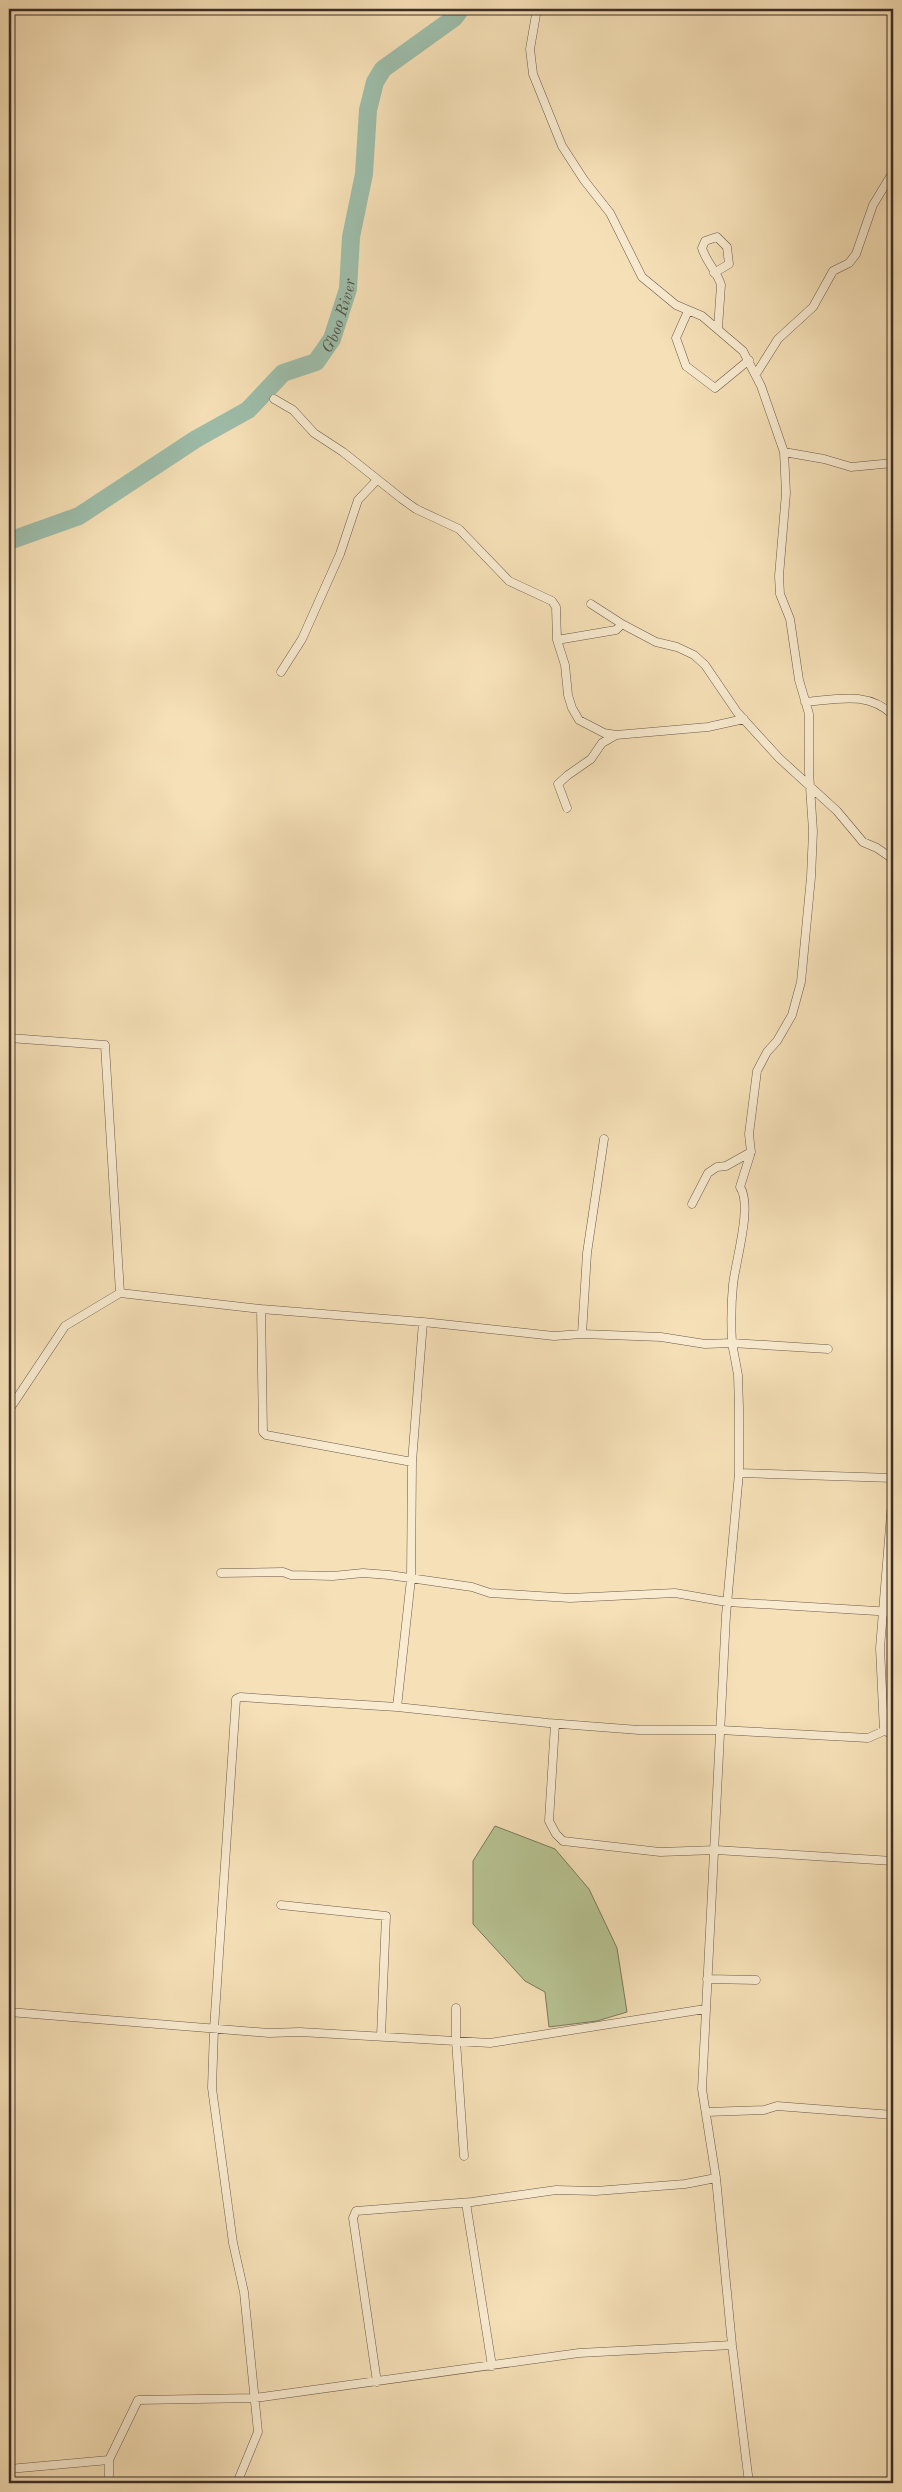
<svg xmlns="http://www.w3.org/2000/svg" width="902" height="2492" viewBox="0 0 902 2492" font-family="'Old Standard TT',serif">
<rect width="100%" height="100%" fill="#f6e0b7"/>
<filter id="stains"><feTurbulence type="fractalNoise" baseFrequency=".004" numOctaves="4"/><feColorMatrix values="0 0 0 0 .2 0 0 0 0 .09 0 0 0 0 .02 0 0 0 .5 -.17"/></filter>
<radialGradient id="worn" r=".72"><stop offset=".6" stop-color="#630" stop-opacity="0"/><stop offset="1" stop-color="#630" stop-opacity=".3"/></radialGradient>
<path fill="#b7c393" stroke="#7a785e" d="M495 1826 555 1849 589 1889 617 1948 627 2012 597 2021 549 2027 545 1992 525 1981 473 1924V1861Z"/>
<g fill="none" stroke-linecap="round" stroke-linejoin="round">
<path stroke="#9dbdaa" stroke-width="18" id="s1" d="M9 541 79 516 196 439 248 410 283 373 316 362 332 339 348 289 351 237 364 174 368 110 375 82 383 69 454 18 461 9"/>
<defs>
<path id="minor" d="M537 9 530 49 533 74 562 146 584 180 610 213 642 277 676 305 702 316 743 351 761 386 784 452 786 493 779 576 780 594 790 619 799 680 809 714V772L813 831 811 877 801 982 792 1015 777 1041 767 1052 757 1071 749 1134 751 1152 740 1187C753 1205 735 1263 733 1285 731 1304 731 1324 732 1343L828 1349
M714 273 729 264 727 247 717 237 705 241 702 248C706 262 718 273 721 285L718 328
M688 311 676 338 686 366 715 388 749 360
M756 374 778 339 813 307 833 271 849 263 856 254 873 205 893 172
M274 399 293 410 314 433 343 452 402 499 416 509 459 529 509 581 552 601 556 607 557 640 565 665 568 695 572 708 579 720 604 733 616 735
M784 452 824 459 851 467 893 463
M591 604 622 624
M557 640 616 630 622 624 656 642 677 647 694 655 705 665 737 712 779 758 837 811 863 842 877 848 890 857 893 863
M281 672 302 639 340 554 358 500 377 480
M805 702C838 699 868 691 893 715
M567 808 558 784 568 775 591 759 602 743 616 735 708 727 744 719
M9 1038 105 1045 120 1293 261 1309 263 1432 266 1435 412 1462
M692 1204 708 1173 717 1167 726 1166 751 1152
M261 1309 423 1322 554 1336 582 1334 587 1253 604 1139
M582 1334 661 1337 705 1344 732 1343 738 1375 739 1408V1473L726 1615 702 2089 716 2178 732 2345 749 2483
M9 1410 65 1326 120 1293
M739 1473 893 1478
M893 1490 880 1648 884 1731 893 1734
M221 1573 283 1572 291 1575 333 1576 363 1573 389 1575 472 1587 490 1593 570 1598 675 1593 727 1602 893 1612
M397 1707 411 1579 412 1462 423 1322
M555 1724 549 1821 556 1834 563 1841 660 1852 716 1850 893 1861
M281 1905 386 1916 381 2036
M707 1979 756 1980
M456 2008V2041L464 2156
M9 2012 269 2033 300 2032 490 2043 705 2009
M707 2112 764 2110 777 2106 893 2115
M466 2203 492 2366
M377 2382 353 2218 356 2211 472 2202 556 2190 596 2191 685 2184 716 2178
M9 2469 109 2460
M109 2483V2460L138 2400 255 2398 579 2353 732 2345
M237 2483 258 2432 244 2292 233 2243 212 2088 214 2029 236 1699 240 1697 397 1707 548 1723 639 1730H720L868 1738 884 1731"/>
</defs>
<use href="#minor" stroke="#6a5a4c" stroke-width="9"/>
<use href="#minor" stroke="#f9ebd0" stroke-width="8"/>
</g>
<g text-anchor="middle" stroke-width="4.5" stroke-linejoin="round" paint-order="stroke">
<g font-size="16" font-style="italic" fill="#545148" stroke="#f9ebd0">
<text dy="6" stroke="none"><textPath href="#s1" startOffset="412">Gboo River</textPath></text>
</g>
</g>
<rect width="902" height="2492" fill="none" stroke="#f6e0b7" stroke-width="30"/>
<rect x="10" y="10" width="882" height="2472" fill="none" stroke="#3c2d28" stroke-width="2.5"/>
<rect x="15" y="15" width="872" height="2462" fill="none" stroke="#3c2d28"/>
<rect width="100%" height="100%" filter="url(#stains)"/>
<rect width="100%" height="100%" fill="url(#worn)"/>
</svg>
